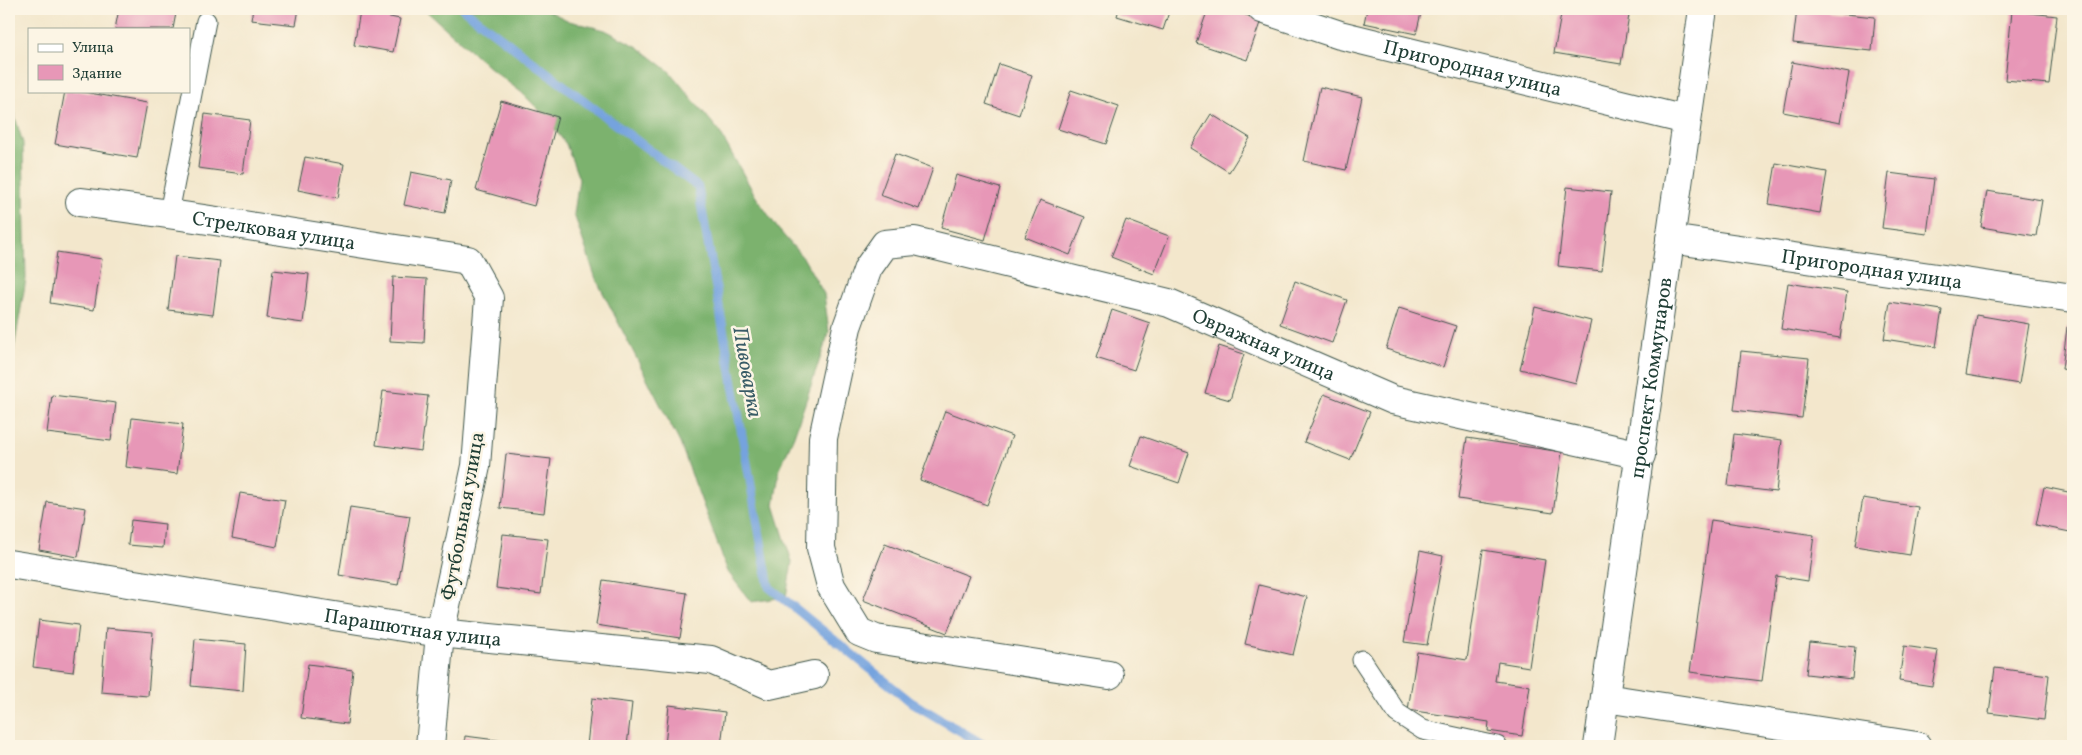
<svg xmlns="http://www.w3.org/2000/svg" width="2082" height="755" viewBox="0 0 2082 755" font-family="Vollkorn,serif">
<rect width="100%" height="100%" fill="#fcf5e5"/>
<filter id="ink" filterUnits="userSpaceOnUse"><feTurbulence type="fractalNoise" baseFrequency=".02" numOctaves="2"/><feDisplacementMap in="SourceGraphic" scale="10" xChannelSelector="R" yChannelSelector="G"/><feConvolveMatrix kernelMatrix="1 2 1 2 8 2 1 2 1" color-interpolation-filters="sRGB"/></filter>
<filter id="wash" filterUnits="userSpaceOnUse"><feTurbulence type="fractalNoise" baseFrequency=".0096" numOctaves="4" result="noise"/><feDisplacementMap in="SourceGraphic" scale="20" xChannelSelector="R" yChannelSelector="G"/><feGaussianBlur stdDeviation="1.12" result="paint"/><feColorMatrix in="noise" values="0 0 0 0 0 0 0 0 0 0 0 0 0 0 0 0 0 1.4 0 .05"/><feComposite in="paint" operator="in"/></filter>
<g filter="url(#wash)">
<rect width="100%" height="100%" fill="#f3e7cc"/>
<path fill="#7cb26e" stroke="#4e7851" d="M424 9H545L569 21 605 30 638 47 669 71 719 131 756 197 778 229 804 259 824 294 829 332 794 436 780 468 774 505 792 562 786 597 751 602 728 572 680 443 596 279 574 214 579 179 566 144 545 116 521 92 492 70Z
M9 98 23 143 26 279 12 360 9 367Z"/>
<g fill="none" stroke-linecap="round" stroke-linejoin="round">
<path stroke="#75a3de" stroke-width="9" d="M463 9 698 187 769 587 911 702 986 746"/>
</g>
<g id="blocks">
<path fill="#e797b7" d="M119 9H153L176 13 173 29H115Z
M253 9H299L296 25 251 20Z
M1119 9H1170L1163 30 1117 16Z
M1208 9H1227L1261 20 1247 60 1196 43Z
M1367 9H1422L1416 34 1364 23Z
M1562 9H1593L1629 15 1621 64 1554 53Z
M1797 9 1875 17 1872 51 1793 43Z
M360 11 400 19 393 52 354 45Z
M2012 11 2057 16 2049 84 2005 80Z
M1792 62 1849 73 1840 123 1783 112Z
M999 64 1032 75 1019 115 986 104Z
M1320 87 1362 97 1346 170 1304 161Z
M1071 90 1119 106 1106 144 1058 129Z
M65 91H78L147 103 137 158 55 144Z
M501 101 558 117 534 206 476 190Z
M205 114 250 120 243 174 198 168Z
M1211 114 1250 138 1229 172 1190 148Z
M895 154 933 168 919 209 880 195Z
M305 157 344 164 338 198 298 190Z
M1776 163 1827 172 1820 213 1769 204Z
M411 172 451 180 445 213 404 205Z
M1889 173 1934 179 1927 234 1882 228Z
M956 175 1000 188 985 240 941 228Z
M1567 187 1611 192 1602 271 1558 266Z
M1987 191 2042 200 2036 236 1981 227Z
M1040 200 1085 217 1070 255 1025 237Z
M1126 220 1169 236 1154 274 1111 257Z
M57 252 102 259 94 310 50 303Z
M175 256 220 261 213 315 168 310Z
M273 270 309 274 303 323 267 318Z
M393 277 427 279 424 343 390 341Z
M1295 281 1347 300 1332 343 1280 324Z
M1788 283 1847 292 1840 338 1781 329Z
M1890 302 1942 310 1936 347 1884 339Z
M1535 307 1591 321 1576 383 1520 369Z
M1399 308 1456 326 1443 367 1386 349Z
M1112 310 1150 323 1134 370 1096 358Z
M1976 315 2029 324 2019 384 1966 375Z
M2067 327 2073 328V371L2062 369Z
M1219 346 1244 354 1230 400 1205 393Z
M1741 351 1809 358 1802 418 1734 410Z
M383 391 428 396 421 451 376 445Z
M1324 394 1370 412 1350 460 1304 442Z
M52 395 116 403 111 441 47 433Z
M945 411 1012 436 987 505 920 480Z
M132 418 183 424 177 474 126 467Z
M1734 434 1782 440 1776 492 1728 486Z
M1141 436 1189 453 1179 483 1130 466Z
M1467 438 1562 452 1553 513 1458 499Z
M506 454 551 459 544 513 500 508Z
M2044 487 2073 493V514L2070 532 2036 525Z
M240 493 285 500 277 547 232 538Z
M1863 498 1918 507 1910 555 1855 546Z
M47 502 86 508 78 557 39 550Z
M350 507 410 516 398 585 339 575Z
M131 520 165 524 163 548 128 545Z
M1711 520 1814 535 1808 581 1776 576 1762 681 1690 672Z
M503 534 548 539 541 594 496 588Z
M885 544 969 576 947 633 863 600Z
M1483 550 1545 560 1529 667 1498 662 1495 681 1530 686 1522 736 1488 731 1489 722 1408 710 1417 652 1467 660Z
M1420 551 1443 556 1427 645 1404 642Z
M603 580 687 593 680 638 596 625Z
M1259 585 1307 597 1293 655 1245 644Z
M39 620 79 625 73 672 33 667Z
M106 628 153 632 148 696 101 692Z
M195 639 246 644 243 691 191 686Z
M1810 642 1855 647 1852 679 1806 674Z
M1904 646 1938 651 1932 686 1899 681Z
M308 664 353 670 347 724 301 718Z
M1995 668 2049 675 2044 720 1989 713Z
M592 698 632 703 627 746H587Z
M669 705 725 712 721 746H665Z
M465 736 512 742 511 746H464Z"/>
</g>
</g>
<g filter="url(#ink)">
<use href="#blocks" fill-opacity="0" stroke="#3f564b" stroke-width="1"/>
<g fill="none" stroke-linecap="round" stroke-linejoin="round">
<defs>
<path id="lane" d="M169 213 206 21
M1362 660 1397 713 1423 730 1497 746"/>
<g id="street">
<path id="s1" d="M1262 9 1340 35 1686 120"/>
<path id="s2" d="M80 202C210 218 339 241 468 260L489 298 476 466 440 633 430 746"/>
<path id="s3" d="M1670 239 2073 298"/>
<path id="s4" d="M9 564 440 633 711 660 769 685 814 675"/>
<path id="s5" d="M1109 675 876 639 859 632 831 586 821 548 823 438 847 327 868 268 885 244 915 241 1169 303 1393 400 1641 455"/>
<path d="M1605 698 1917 746"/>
</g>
<g id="secondary">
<path id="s6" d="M1598 746 1703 9"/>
</g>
</defs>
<use href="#lane" stroke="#3f564b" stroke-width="21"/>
<use href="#street" stroke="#3f564b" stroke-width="30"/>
<use href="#secondary" stroke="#3f564b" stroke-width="30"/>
<use href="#lane" stroke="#fff" stroke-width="19"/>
<use href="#street" stroke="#fff" stroke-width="28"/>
<use href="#secondary" stroke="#fff" stroke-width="28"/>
</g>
</g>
<g text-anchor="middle" stroke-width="5" stroke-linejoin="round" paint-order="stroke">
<g font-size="20" fill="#1f3d34" stroke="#fcf5e5">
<text dy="7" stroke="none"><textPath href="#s1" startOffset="219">Пригородная улица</textPath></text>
<text dy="7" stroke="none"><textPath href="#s2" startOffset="196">Стрелковая улица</textPath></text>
<text dy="7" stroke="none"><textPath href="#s3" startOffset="204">Пригородная улица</textPath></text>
<text dy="7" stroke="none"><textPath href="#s5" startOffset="1058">Овражная улица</textPath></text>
<text dy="7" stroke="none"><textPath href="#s6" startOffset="372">проспект Коммунаров</textPath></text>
<text transform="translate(462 516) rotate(-80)" y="7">Футбольная улица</text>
<text dy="7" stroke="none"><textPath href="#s4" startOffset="409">Парашютная улица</textPath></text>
</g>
<g font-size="21" font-style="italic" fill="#395c67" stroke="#fcf5e5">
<text transform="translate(748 372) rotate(80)" y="7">Пивоварка</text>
</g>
</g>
<rect width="2082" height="755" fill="none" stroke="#fcf5e5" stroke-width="30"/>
<rect x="28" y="28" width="162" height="65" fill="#fcf5e5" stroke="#a4ab9e"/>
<rect x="38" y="44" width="25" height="8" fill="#ffffff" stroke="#a4ab9e"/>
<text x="72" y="52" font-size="15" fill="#1f3d34">Улица</text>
<rect x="38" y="65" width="25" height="15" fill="#e797b7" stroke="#a4ab9e"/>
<text x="72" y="78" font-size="15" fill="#1f3d34">Здание</text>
</svg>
